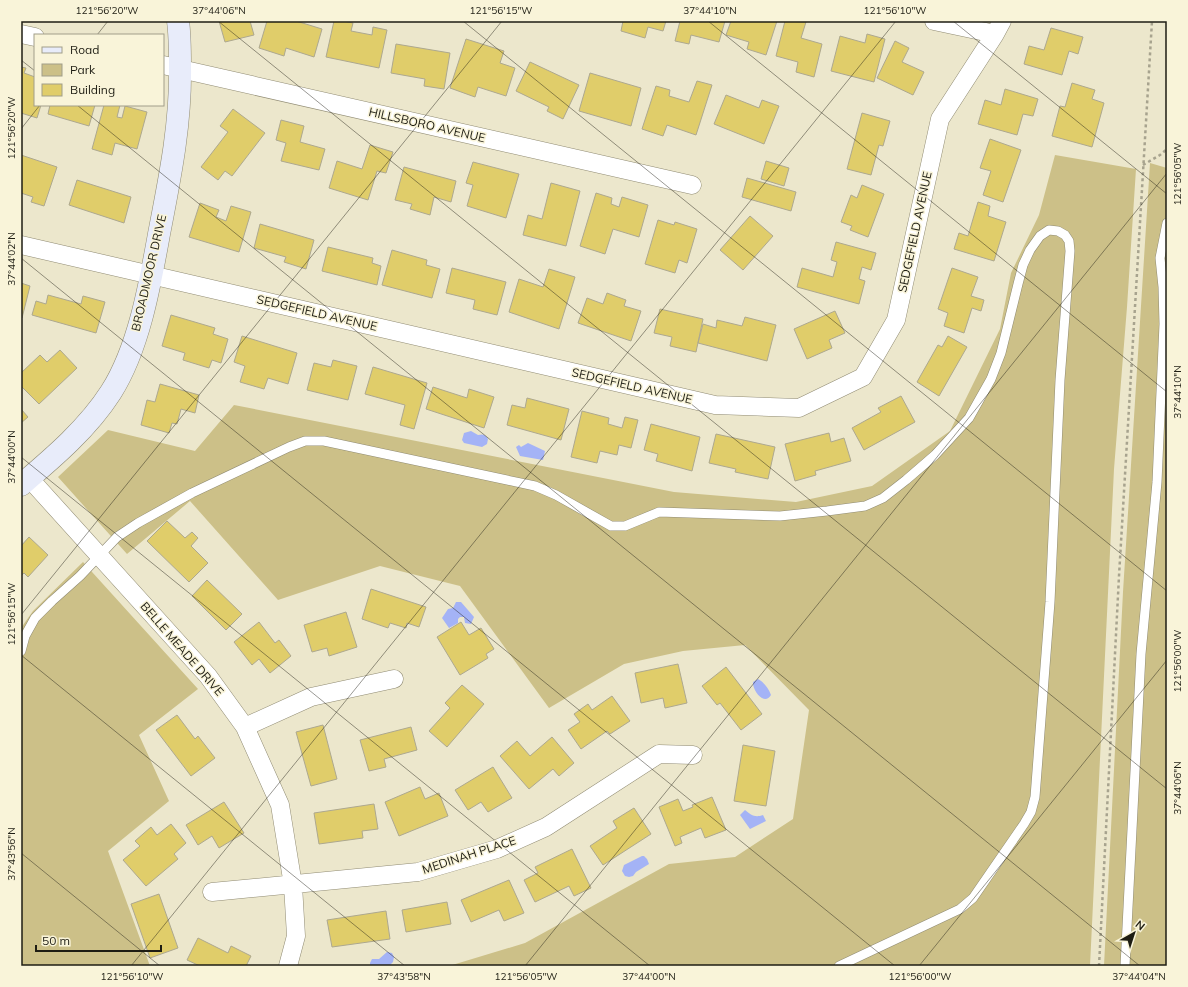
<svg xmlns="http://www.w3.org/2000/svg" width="1188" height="987" viewBox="0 0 1188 987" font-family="Mulish,sans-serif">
<rect width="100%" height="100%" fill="#ece7cc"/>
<path fill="#ccc088" d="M1055 155 1136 169 1127 307 1114 469 1090 966H449L525 943 669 864 735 857 793 819 809 710 745 645 683 651 624 664 549 708 460 586 380 566 278 600 190 501 127 554 58 477 108 430 195 451 234 405 674 492 796 502 872 486 950 431 1000 329 1011 273 1039 215Z
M1150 163 1167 168V966H1104L1123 592Z
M83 562 198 689 139 735 169 801 108 851 150 966H21V628L33 611Z"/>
<path fill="#a4b3f6" d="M471 431 478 435C483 434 485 434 488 439L487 444 482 447 464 443 462 440 464 433Z
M528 443 545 451 543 460 520 456 516 447 519 445 521 447Z
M456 602H461L474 617 471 624 465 623 464 617H460L458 619V623L449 628 442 618 448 609 453 608Z
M758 679C764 682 769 689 771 695 764 707 752 689 753 682Z
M745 810C751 815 755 818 763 815L766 821 750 829 740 815Z
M642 856H644L647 859 649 864 636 872 633 876 629 877 625 876 622 871 624 865Z
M387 952 392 953 394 957 393 962 390 965 370 966V963L372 959H379Z"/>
<path fill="#e0cd6a" stroke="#ada88f" d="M219 21H250L254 35 225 42Z
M267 21H296L322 29 314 57 286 48 284 56 259 48Z
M334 21H343L353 23 351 31 372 35 373 27 387 30 379 68 326 57Z
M623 21H666L663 31 648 27 645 38 621 31Z
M680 21H725L719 42 691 35 689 44 675 41Z
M731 21H777L766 55 747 49 749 42 726 35Z
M785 21 806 22 801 38 822 44 814 77 796 72 798 62 776 56Z
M1051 28 1083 37 1078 54 1069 51 1062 75 1024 64 1029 46 1044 50Z
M867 34 885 39 874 82 831 71 840 36 865 43Z
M466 39 504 51 500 63 515 68 506 96 478 87 475 97 450 88Z
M895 41 909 48 902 62 924 72 913 95 877 78Z
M396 44 450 53 444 89 424 86 425 79 391 73Z
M530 62 579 85 563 119 547 111 549 107 516 91Z
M21 67 26 68 24 73 35 77V105H41L37 118 21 113Z
M590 73 641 88 631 126 579 111Z
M697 81 712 85 696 135 667 125 663 136 642 129 656 86 670 90 669 96 689 102Z
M1072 83 1095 90 1092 99 1104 103 1092 147 1052 136 1060 106 1065 107Z
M1005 89 1038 99 1033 116 1023 114 1017 135 978 124 985 100 1001 105Z
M726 95 759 108 762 100 779 106 764 144 714 124Z
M50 105H95L89 126 48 114Z
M104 105H120L117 117 122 118 125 106 147 112 137 149 115 143 112 155 92 149Z
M233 109 265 133 232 176 225 171 218 180 201 167 228 132 220 126Z
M862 113 890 121 883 146 879 145 871 175 847 169Z
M281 120 304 126 300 142 325 149 319 170 281 161 286 143 276 140Z
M990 139 1021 150 1003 202 983 195 991 171 980 168Z
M370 145 393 152 386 173 377 171 368 200 329 188 337 161 362 169Z
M21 155 57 167 44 206 31 202 33 197 21 193Z
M766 161 789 168 784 186 761 179Z
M473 162 519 174 506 218 467 206 473 185 466 183Z
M404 167 456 181 451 202 434 197 430 215 410 209 412 204 395 200Z
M747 178 796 192 791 211 742 197Z
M77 180 131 197 124 223 69 205Z
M551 183 580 191 566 246 523 235 528 215 542 219Z
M862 185 884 194 868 237 850 230 852 226 841 222 851 195 857 198Z
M596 193 612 198 611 204 619 207 622 197 648 205 639 237 613 229 605 254 580 246Z
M978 202 990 206 988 216 1006 222 994 261 954 249 959 233 968 236Z
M200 203 219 210 216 217 226 221 231 206 251 212 239 252 189 237Z
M750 216 773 236 743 270 720 250Z
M658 220 674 225 675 222 697 229 687 263 679 260 675 273 645 264Z
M260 224 314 240 306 269 284 262 286 257 254 248Z
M836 242 876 253 871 270 862 267 859 279 865 281 859 304 797 287 802 268 833 277 837 262 831 260Z
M328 247 373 258 372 263 381 266 377 285 322 271Z
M392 250 427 260 426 265 440 269 432 298 382 285Z
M452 268 506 282 497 315 473 309 475 300 446 293Z
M952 268 978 277 971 296 984 300 981 311 972 308 964 333 944 326 948 313 938 309Z
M549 269 575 277 559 329 509 312 519 279 543 287Z
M21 283 30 286 22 318H21Z
M607 293 626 300 624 306 641 311 631 341 578 323 587 298 603 304Z
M48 295 81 304 83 296 105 302 96 333 32 315 36 301 46 304Z
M660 309 703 319 696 352 670 346 672 337 654 333Z
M835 311 845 333 829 340 832 348 807 359 794 329Z
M171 315 215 328 213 334 228 339 221 363 212 360 209 368 183 360 185 353 162 346Z
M745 317 776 325 767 361 698 343 703 324 716 328 717 320 742 326Z
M242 336 297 353 288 384 268 378 264 389 240 382 245 366 234 362Z
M948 336 967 347 939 396 917 382 938 345 942 347Z
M60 350 77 368 39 404 21 386V373L40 355 47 362Z
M333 360 357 366 348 400 307 390 314 363 331 367Z
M373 367 427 383 414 429 400 425 405 405 365 394Z
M160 384 199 395 195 413 181 409 177 424 172 423 169 433 141 425 147 400 155 402Z
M433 387 467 398 469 389 494 397 484 428 426 409Z
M901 396 915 422 864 450 852 428 881 412 878 408Z
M527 398 569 409 561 440 507 425 512 405 525 408Z
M21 409 28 417 21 423Z
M582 411 609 418 608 424 622 428 625 417 638 420 631 448 619 445 617 455 600 451 597 463 571 457Z
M651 424 700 437 692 471 656 461 658 454 644 450Z
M829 433 831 442 844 438 851 461 815 471 816 475 795 481 785 444Z
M716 434 775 447 768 479 735 472 736 469 709 463Z
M167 521 185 538 192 532 198 538 191 546 208 563 189 582 147 541Z
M29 537 48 555 28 577 24 573 21 576V546Z
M207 580 242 614 226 630 192 596Z
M371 589 426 607 419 627 407 623 406 628 390 623 388 628 362 619Z
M346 612 357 647 329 656 327 648 312 652 304 625Z
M259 622 275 643 279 640 291 656 270 673 259 659 252 665 234 642Z
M461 622 469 635 481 628 494 649 486 654 488 658 460 675 437 637Z
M678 664 687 703 665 708 663 698 641 703 635 673Z
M726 667 762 714 741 730 720 703 717 705 702 686Z
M462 685 484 704 447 747 429 731 450 708 445 703Z
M612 696 630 721 610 734 607 731 581 749 568 730 580 722 574 714 588 704 592 710Z
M177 715 195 739 198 736 215 758 191 776 156 730Z
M323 725 337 779 311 786 296 732Z
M411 727 417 750 384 759 386 767 369 771 360 740Z
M552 737 574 763 559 776 553 769 529 789 500 756 517 741 530 756Z
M743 745 775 751 766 806 734 801Z
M493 767 512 798 488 812 481 802 468 810 455 790Z
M420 787 425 799 439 793 448 816 399 836 385 802Z
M712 797 726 830 705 838 701 828 680 837 682 843 675 846 659 807 678 799 683 811 693 807 692 805Z
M224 802 244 833 219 848 212 836 198 845 186 825Z
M374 804 378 829 362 831 363 838 319 844 314 813Z
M634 808 651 834 603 865 590 846 617 828 613 821Z
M171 824 186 843 174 854 178 859 146 886 123 860 140 846 135 841 151 827 157 835Z
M572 849 591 888 574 896 569 886 535 902 524 880 538 873 535 867Z
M509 880 524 913 504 921 499 910 471 922 461 900Z
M159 894 178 948 150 958 131 904Z
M447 902 451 924 406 932 402 910Z
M386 911 390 939 332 947 327 920Z
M198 938 228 953 231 946 251 956 246 966H200L187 960Z"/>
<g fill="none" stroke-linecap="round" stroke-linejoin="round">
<defs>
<path id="lane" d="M21 651 25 636 35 618 52 601 80 576 117 537 138 523 192 493 289 447 305 441H324L535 486 556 495 611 526H625L659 512 780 516 827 511 865 506 883 498 906 480 935 455 969 418 991 379 1001 353 1018 284 1023 265 1030 250 1040 236 1049 230 1058 231 1065 235 1069 241 1070 251 1060 380 1050 602 1035 797 1031 812 1024 824 973 898 960 909 839 966
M1125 966 1141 654 1157 482 1164 324 1163 287 1160 258 1167 223"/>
<path id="street" d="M934 21 995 34
M21 34 35 37
M163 65 692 185
M21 245 715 405 799 408 863 377 896 320 940 119 995 34 1002 21
M29 478 208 676 245 727 280 805 293 885 296 936 288 966
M245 727 311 697 394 679
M212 892 418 872 497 849 546 827 659 754 693 755"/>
<path id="secondary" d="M21 485C54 457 88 428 111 392 139 348 150 284 159 234 170 177 181 124 180 66 180 51 180 36 178 21"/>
</defs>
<use href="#lane" stroke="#908b73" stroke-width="10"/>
<use href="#street" stroke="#908b73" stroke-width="19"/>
<use href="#secondary" stroke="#908b73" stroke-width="23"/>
<path stroke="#a7a38e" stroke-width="2.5" stroke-dasharray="3 3" stroke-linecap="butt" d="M1143 165 1160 155 1167 149
M1099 966 1119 576 1152 21"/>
<use href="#lane" stroke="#fff" stroke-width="9"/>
<use href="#street" stroke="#fff" stroke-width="18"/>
<use href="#secondary" stroke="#e8ecfa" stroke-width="22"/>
</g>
<path fill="none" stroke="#1e1d13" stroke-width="1" stroke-opacity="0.45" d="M218 21 1167 789M463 21 1167 591M708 21 1167 392M953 21 1167 194M97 35 108 21M21 60 35 71M77 105 1140 966M21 129 40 105M21 258 895 966M21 457 650 966M21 615 502 21M21 655 405 966M21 853 160 966M131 966 896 21M525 966 1167 173M919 966 1167 660"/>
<g text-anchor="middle" stroke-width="3" stroke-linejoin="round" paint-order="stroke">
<g font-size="12" fill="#1e1d13" stroke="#f9f4d9">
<text transform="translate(427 125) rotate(13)" y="4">HILLSBORO AVENUE</text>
<text transform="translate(915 232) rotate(-78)" y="4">SEDGEFIELD AVENUE</text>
<text transform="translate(149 273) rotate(-77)" y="4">BROADMOOR DRIVE</text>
<text transform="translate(317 313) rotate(13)" y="4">SEDGEFIELD AVENUE</text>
<text transform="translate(632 386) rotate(13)" y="4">SEDGEFIELD AVENUE</text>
<text transform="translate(182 649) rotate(49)" y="4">BELLE MEADE DRIVE</text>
<text transform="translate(469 855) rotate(-18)" y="4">MEDINAH PLACE</text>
</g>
</g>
<rect width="1188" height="987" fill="none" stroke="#f9f4d9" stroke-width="44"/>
<rect x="34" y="34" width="130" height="72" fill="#f9f4d9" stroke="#a19e8a"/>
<rect x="42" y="47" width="20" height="6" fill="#e8ecfa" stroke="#a19e8a"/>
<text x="70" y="54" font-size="12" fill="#1e1d13">Road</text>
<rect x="42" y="64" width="20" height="12" fill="#ccc088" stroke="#a19e8a"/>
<text x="70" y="74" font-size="12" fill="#1e1d13">Park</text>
<rect x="42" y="84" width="20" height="12" fill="#e0cd6a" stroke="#a19e8a"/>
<text x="70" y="94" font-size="12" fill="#1e1d13">Building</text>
<g transform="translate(1134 933) rotate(39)" stroke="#f9f4d9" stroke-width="3" paint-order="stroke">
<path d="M0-3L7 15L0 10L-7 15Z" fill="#1e1d13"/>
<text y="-6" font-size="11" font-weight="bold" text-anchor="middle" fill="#1e1d13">N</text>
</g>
<path d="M36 945v6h125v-6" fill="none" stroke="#1e1d13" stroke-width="2"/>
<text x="42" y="945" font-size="12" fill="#1e1d13" stroke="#f9f4d9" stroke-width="3" paint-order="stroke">50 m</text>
<rect x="22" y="22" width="1144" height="943" fill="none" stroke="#1e1d13" stroke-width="1.5"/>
<g font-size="10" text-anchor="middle" fill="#1e1d13">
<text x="107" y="14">121°56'20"W</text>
<text x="219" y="14">37°44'06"N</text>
<text x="501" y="14">121°56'15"W</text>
<text x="710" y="14">37°44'10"N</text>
<text x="895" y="14">121°56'10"W</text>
<text transform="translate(11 128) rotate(-90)" y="4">121°56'20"W</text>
<text transform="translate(1177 174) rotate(-90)" y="4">121°56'05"W</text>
<text transform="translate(11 259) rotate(-90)" y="4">37°44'02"N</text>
<text transform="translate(1177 392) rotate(-90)" y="4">37°44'10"N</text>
<text transform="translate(11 457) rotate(-90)" y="4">37°44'00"N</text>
<text transform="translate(11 614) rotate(-90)" y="4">121°56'15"W</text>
<text transform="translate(1177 661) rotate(-90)" y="4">121°56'00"W</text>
<text transform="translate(1177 788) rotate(-90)" y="4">37°44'06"N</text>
<text transform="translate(11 854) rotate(-90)" y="4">37°43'56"N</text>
<text x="132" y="980">121°56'10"W</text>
<text x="404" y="980">37°43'58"N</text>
<text x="526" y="980">121°56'05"W</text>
<text x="649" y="980">37°44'00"N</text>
<text x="920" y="980">121°56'00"W</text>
<text x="1139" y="980">37°44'04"N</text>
</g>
</svg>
